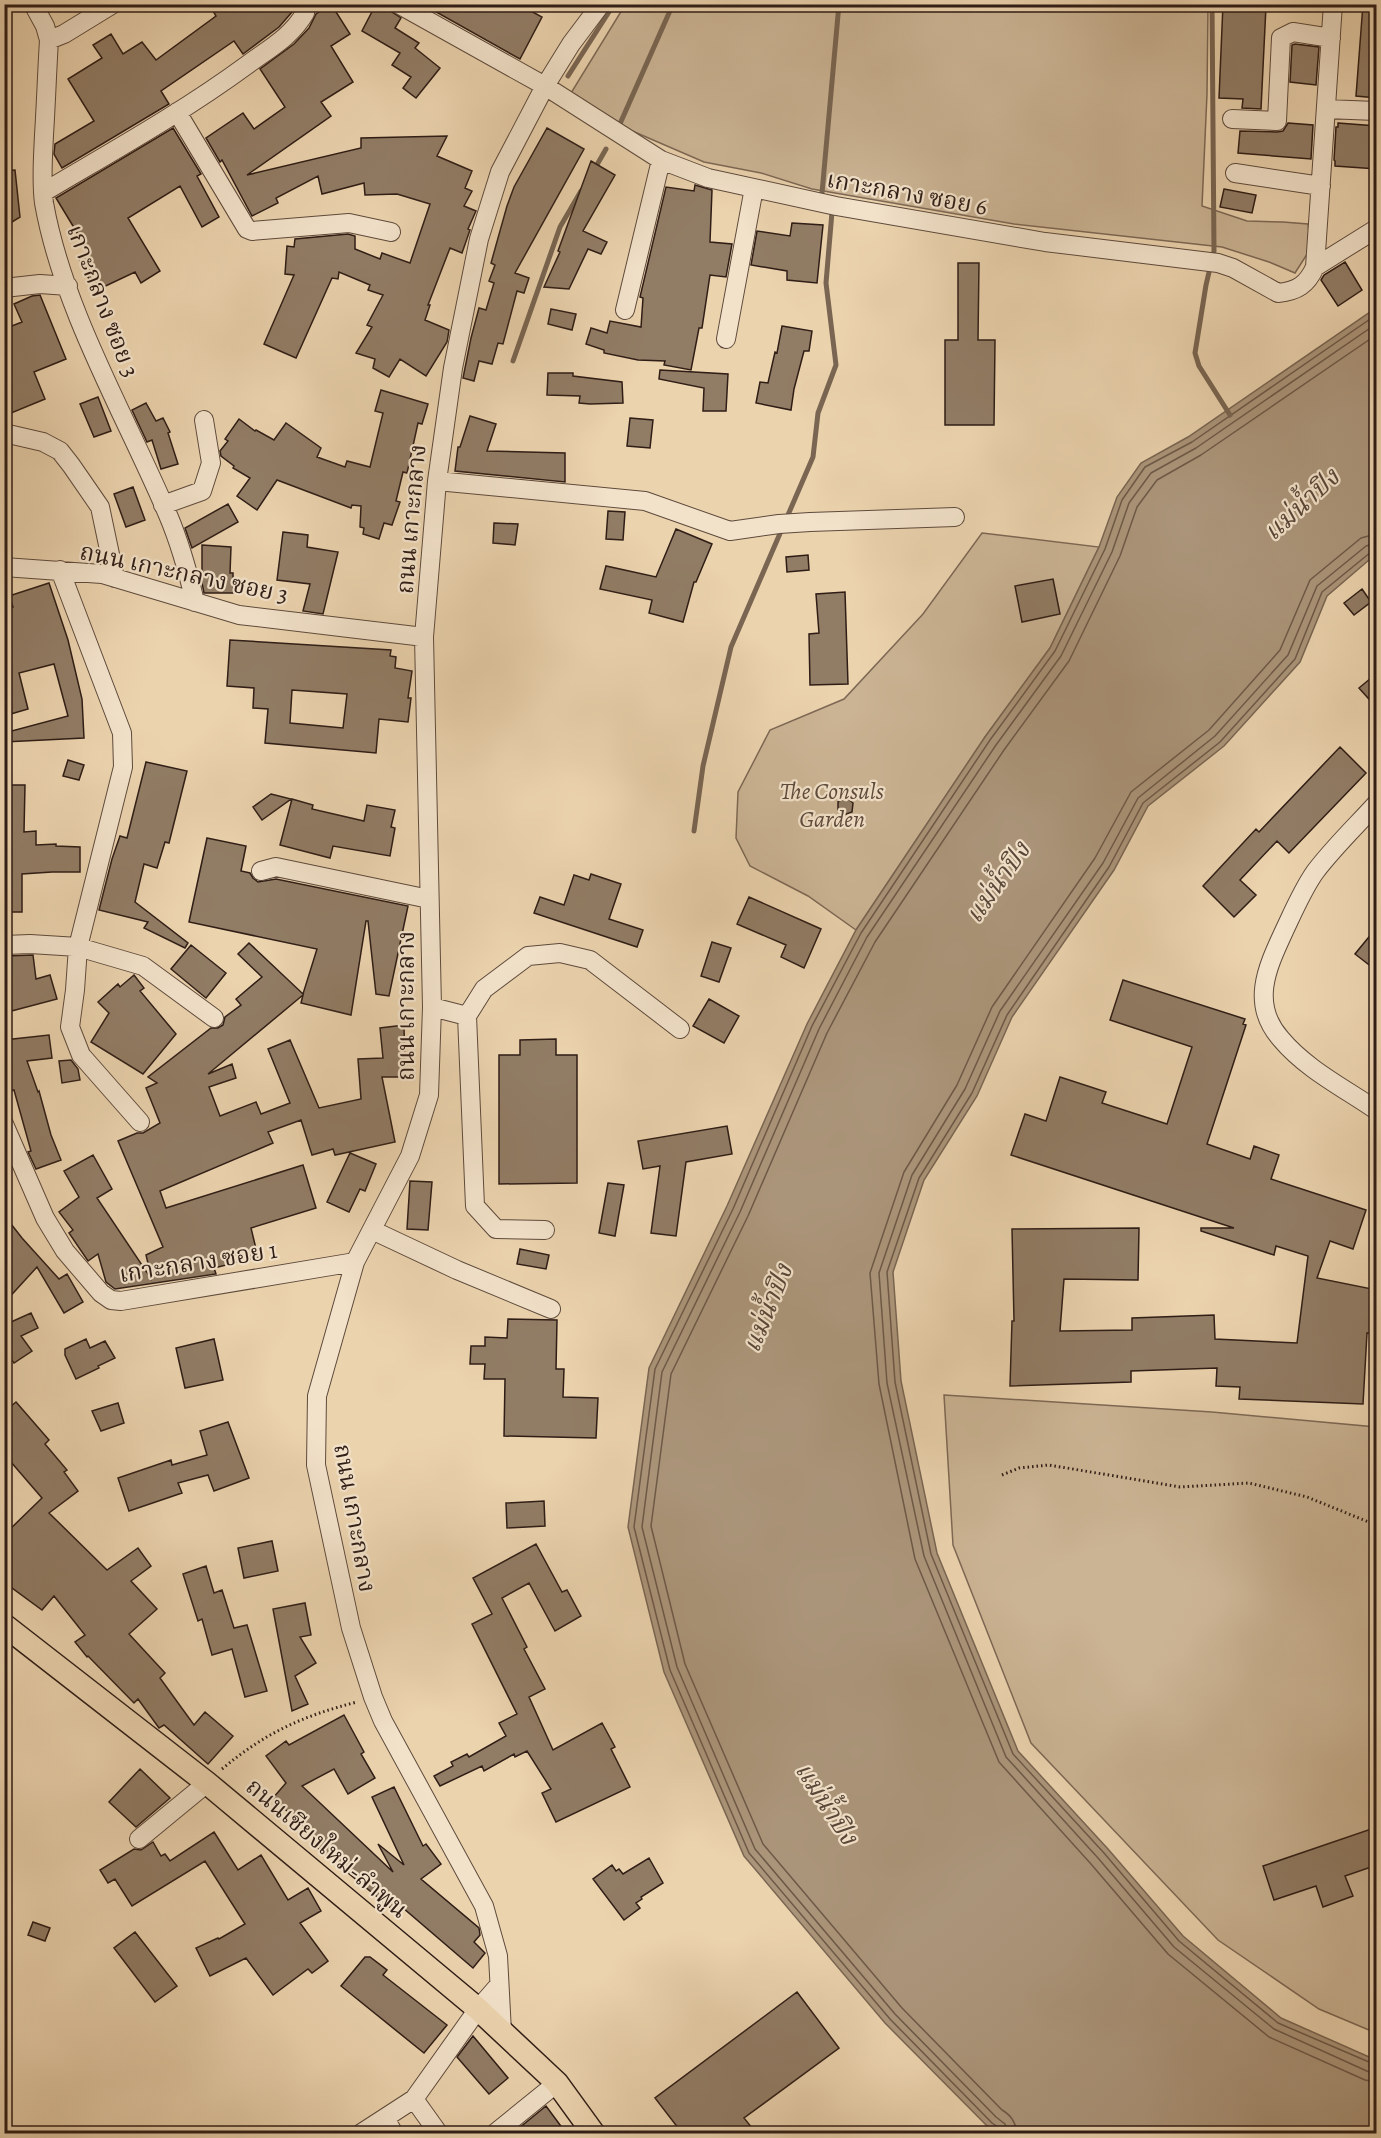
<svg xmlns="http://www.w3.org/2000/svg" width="1381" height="2138" viewBox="0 0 1381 2138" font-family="Alegreya,'Noto Serif Thai',serif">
<rect width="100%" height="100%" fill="#ebd3ae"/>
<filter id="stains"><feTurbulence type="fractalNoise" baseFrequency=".00333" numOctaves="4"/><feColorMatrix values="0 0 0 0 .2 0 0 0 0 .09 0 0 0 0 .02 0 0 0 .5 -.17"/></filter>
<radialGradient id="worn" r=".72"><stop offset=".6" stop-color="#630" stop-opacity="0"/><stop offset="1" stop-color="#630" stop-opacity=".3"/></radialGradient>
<path fill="#cbb494" stroke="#7d6855" stroke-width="1.5" d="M625 5H1208L1207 94 1202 206 1247 221 1283 222 1308 224 1311 248 1295 273 1269 262 1222 247 1014 224 812 189 761 173 704 162 630 130 571 93Z
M982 533 1099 547 1050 648 985 737 856 930 808 896 750 866 736 838 738 792 770 730 844 699 923 614Z
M944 1395 1212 1412 1376 1427V2033L1319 2009 1218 1940 1031 1743 953 1545Z"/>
<path fill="#ab957a" stroke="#796552" stroke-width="1.5" d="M1376 308V554L1327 596 1300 662 1224 746 1148 806 1114 870 1012 1017 977 1096 924 1180 893 1272 901 1381 937 1553 1018 1751 1108 1849 1183 1936 1281 2018 1376 2060V2133H999L989 2128 885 2023 744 1856 664 1672 628 1527 649 1368 727 1206 807 1024 856 930 985 737 1050 648 1099 547 1117 497 1141 463 1188 437Z"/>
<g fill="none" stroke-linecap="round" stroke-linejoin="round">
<path stroke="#6d5948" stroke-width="1.5" d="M1376 534 1361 538 1310 580 1280 650 1209 730 1131 792 1095 858 992 1007 957 1085 904 1172 870 1273 879 1384 915 1559 999 1762 1091 1864 1168 1954 1269 2037 1365 2080 1376 2082
M1376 543 1366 546 1317 586 1288 655 1215 736 1138 798 1103 863 1000 1011 965 1089 912 1175 879 1273 887 1383 924 1556 1006 1757 1098 1858 1174 1947 1274 2029 1369 2072 1376 2073
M1376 550 1371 552 1322 592 1295 659 1220 742 1143 803 1109 867 1007 1015 972 1093 919 1178 887 1272 895 1382 931 1554 1013 1754 1104 1853 1179 1941 1278 2023 1376 2065
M1000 2134 998 2127 992 2123 890 2019 749 1853 670 1670 634 1527 655 1369 733 1209 812 1026 861 933 990 740 1055 651 1105 549 1122 500 1145 467 1192 442 1376 315
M1008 2134 1005 2124 996 2117 895 2014 755 1849 677 1667 642 1527 662 1372 740 1212 819 1029 867 937 996 745 1061 656 1112 552 1129 503 1151 473 1196 448 1376 324
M1017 2134C1016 2122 1011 2115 1002 2110L902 2008 763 1844 685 1664 651 1526 671 1374 748 1216 827 1033 875 942 1004 750 1069 661 1120 556 1137 507 1157 480 1201 455 1376 335"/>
<path stroke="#796552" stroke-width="5" d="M1212 4 1214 251 1206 285 1195 353 1199 366 1230 415
M568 76 614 4
M619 126 673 4
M594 170 606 149
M822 193 839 4
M513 361 560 227 581 191
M694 831 703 766 731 647 813 457 818 413 836 365 826 283 832 212"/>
</g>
<path fill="#917c65" stroke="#2f1d16" stroke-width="1.5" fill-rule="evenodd" d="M209 4H289L292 12 279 27 243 54 234 41 161 91 169 104 62 168 54 154 55 144 94 121 68 79 102 58 93 45 111 34 123 54 142 42 156 60 216 16Z
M331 4 350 34 331 46 353 82 321 102 331 116 247 175 361 148V138L447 136 437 156 472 171 465 188 472 191 464 206 476 211 468 229 470 230 462 253 450 248 428 305H430L425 320 449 330 447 342 426 376 400 359 389 377 373 368 375 359 356 353 372 327 367 325 383 295 368 290 370 285 339 272 338 279 332 278 296 358 264 344 294 275 285 274 287 246 294 247 295 239 348 234 355 236V249L380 259 382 253 410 263 430 204 397 194 365 195 364 183 322 194 318 176 276 198 278 203 252 216 222 160 220 162 206 138 243 113 254 129 285 107 260 69 294 44 309 28 316 14Z
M376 4H387L389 10 401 18 395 28 419 43 415 48 440 68 416 98 403 88 411 77 392 65 400 53 362 31Z
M422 4H518L542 17 520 59Z
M1223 4 1266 6 1261 109 1242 108 1243 99 1219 98Z
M1363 4H1377V98L1356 96Z
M1295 44 1319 47 1316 85 1290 82 1292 45Z
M1288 123 1313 125 1311 159 1238 153 1240 131 1277 132 1283 131Z
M1338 123 1377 126V169L1335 166V161L1334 160 1336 127H1338Z
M173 128 201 174 197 176 219 217 202 227 180 186 128 218 160 271 141 283 135 272 95 291 79 259 90 254 56 198Z
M547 128 584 149 515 273 529 278 524 293 517 291 503 344 498 343 492 364 479 361 474 381 463 378 471 338 479 308 486 310 494 283 489 281 495 265 491 263 507 206 514 187Z
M591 161 615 175 583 231 607 242 601 254 588 249 569 289 544 287 560 252 558 251Z
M15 170 20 217 4 227V171Z
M695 185 712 190 710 242 732 244 726 277 710 275 702 328H699L691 370 664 365 665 361 638 360 604 353V350L586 344 591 328 607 333 610 321 641 327 643 298 640 297 666 187 694 191Z
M1224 189 1256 195 1252 213 1220 207Z
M792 223 823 225 817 283 787 280V271L751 265 757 231 790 236Z
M1345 262 1362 290 1338 306 1321 280 1324 275Z
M958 263H979L978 340H995L994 425H945V340H958Z
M40 295 66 359 34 372 45 399 4 416V329L22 322 14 304 32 296Z
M551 309 576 314 572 330 548 324Z
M782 326 812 331 809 351H804L794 389 791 410 756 403 760 382 768 383 775 352 777 353Z
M660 370 728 374 726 411H703L704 388 659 379Z
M548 373H573V376L622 382 623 403 590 404 579 403 580 396 547 395Z
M381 390 428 404 422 424 418 423 407 473 403 472 396 501 400 502 392 525 384 523 379 539 363 534 364 528 360 527 361 506 352 505 351 508 277 480 257 510 237 496 250 478 233 468 234 466 221 456 220 451 228 441 225 439 239 419 255 431 256 430 274 440 286 423 321 448 317 457 345 467 347 461 370 467 383 413 375 411Z
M98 397 111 431 94 437 80 404Z
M146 403 156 421 163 418 170 432 168 433 178 464 161 469 152 440 147 442 132 410Z
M470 416 496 424 487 451 565 453V482L455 471 458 447H460Z
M630 418 653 420 650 448 627 446Z
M133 487 145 520 126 527 114 494Z
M228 504 238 522 192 548 185 528Z
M608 511 625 512 623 540 606 539Z
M494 523 518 524 515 545 493 543Z
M676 529 712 544 696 582H694L683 622 649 613 652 600 600 589 606 566 656 577Z
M283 532 308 535 307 547 338 552 323 614 303 611 310 584 277 580Z
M202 545 231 547 230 573H233V593H204L202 583Z
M808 555 809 570 787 572 786 557Z
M1053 579 1060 614 1022 622 1015 586Z
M49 583 68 640 82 699 84 738 4 742V733L68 716 54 664 19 673 28 709 4 716V609L13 607 9 596Z
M1362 589 1371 602 1354 615 1344 603Z
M845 592 848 684 810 685 809 634 819 633 816 594Z
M230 640 391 650 390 656 396 657 395 668 412 671 408 698H411L408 722 379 719 376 753 265 743 268 709 253 708 254 688 227 686ZM292 690 347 694 343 728 290 723Z
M1377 673V708L1359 688Z
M1340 747 1366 773 1289 853 1277 841 1240 880 1256 895 1234 917 1203 886 1256 829 1259 832Z
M68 760 84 765 79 780 63 776Z
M146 762 187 771 169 843 165 842 157 868 144 864 135 902 188 943 185 948 144 928 148 922 99 910 112 859 120 836 127 838Z
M5 785H25L24 832 36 831V845L56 844V846L80 847V872H52L22 874V912H6L7 874H4Z
M271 794 291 799 262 820 253 807Z
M846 797 853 803 852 812 844 815 838 810V802Z
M292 799 313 805 312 809 364 821 367 805 395 810 391 827 395 828 390 856 333 846 330 858 280 845Z
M207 838 246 846 241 871 250 873 253 878 258 882 276 879 408 906 389 996 376 994 368 921H366L351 1015 301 1003 303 995 208 1074 232 1064 236 1078 209 1087 220 1116 256 1102 261 1114 290 1103 268 1049 290 1040 319 1108 361 1099 358 1059 383 1058 380 1028 404 1025 405 1077H382L395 1142 335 1155 333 1149 312 1155 301 1120 268 1132 273 1143 160 1191 166 1208 303 1165 316 1208 251 1228 258 1257 214 1268 216 1274 115 1289 106 1282 98 1254 88 1261 69 1233 73 1230 59 1212 79 1197 64 1171 93 1155 112 1189 97 1198 152 1280 146 1255 163 1247 118 1141 137 1133H143L160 1123 146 1088 157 1083 148 1077 211 1028H218L223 1025 225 1017 241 1005 236 999 262 977 238 954 249 943 303 994 317 949 189 922Z
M591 874 621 884 609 919 643 930 637 947 534 913 540 897 564 905 574 875 589 880Z
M749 897 821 929 804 968 781 957 786 945 737 924Z
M1377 927V971L1355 954Z
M712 942 731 948 719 982 701 976Z
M191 945 226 973 206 998 171 969Z
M33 955 36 979 50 975 57 999 4 1013V980H10L6 956Z
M134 975 144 988 140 991 176 1034 143 1074 91 1042 109 1013 98 1002 118 984 120 987Z
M1123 980 1245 1019 1243 1024 1246 1025 1207 1144 1250 1159 1254 1146 1279 1155 1271 1179 1366 1210 1353 1249 1330 1241 1317 1278 1377 1290V1335L1367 1333 1363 1404 1239 1399 1240 1387 1216 1386 1217 1368 1131 1371V1382L1010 1386 1012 1321H1014L1012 1229 1139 1228 1138 1280 1064 1279 1060 1331 1132 1330V1318L1214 1315 1215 1339 1297 1343 1308 1256 1276 1246 1274 1255 1201 1231V1228H1234L1011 1155 1025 1114 1046 1121 1060 1077 1106 1092 1102 1103 1167 1124 1192 1047 1110 1020Z
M709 999 739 1016 724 1043 693 1026Z
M49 1035 52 1058 27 1061 38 1092 39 1091 51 1135 61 1160 36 1169 28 1152 31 1151 14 1090 4 1093V1040Z
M556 1039V1055H577V1183L499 1184V1055H520V1040Z
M71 1060 78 1069 80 1080 62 1083 59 1061Z
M727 1126 732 1154 686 1162 676 1236 651 1233 660 1166 643 1169 638 1141Z
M350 1153 376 1164 365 1191 360 1189 349 1212 327 1202Z
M410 1181 432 1182 428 1230 407 1229Z
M608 1183 624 1185 615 1236 599 1233Z
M4 1215 22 1238 59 1279 67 1274 83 1302 64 1313 37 1267 4 1303Z
M520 1249 549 1255 546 1269 517 1264Z
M4 1312 11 1322 31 1313 38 1328 21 1336 32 1351 14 1363 4 1350Z
M508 1319 557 1320 556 1369H564L563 1397 598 1398 596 1438 504 1436 505 1379H484L485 1364H470L471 1346H485V1337L507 1338Z
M86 1339 90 1348 105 1341 115 1358 98 1366 99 1368 76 1379 65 1355V1349Z
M214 1339 223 1380 185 1388 176 1348Z
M16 1402 49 1440 45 1444 67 1470 64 1472 78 1491 49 1513 107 1570 138 1548 151 1566 131 1581 157 1609 129 1634 165 1673 160 1678 194 1725 205 1712 233 1736 208 1764 164 1725 159 1728 138 1699 134 1703 88 1656 87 1657 75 1642 85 1635 54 1596 42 1610 4 1582V1535L42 1498 4 1454V1412Z
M118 1403 124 1423 101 1431 92 1411Z
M228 1422 249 1478 214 1491 208 1475 178 1483 182 1493 129 1511 118 1478 171 1460 172 1465 207 1455 200 1431Z
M544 1501 545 1526 507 1528 506 1503Z
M272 1541 278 1571 244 1578 238 1548Z
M536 1544 562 1592 567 1590 581 1616 555 1631 529 1583 502 1598 527 1647 524 1649 545 1689 529 1697 553 1750 602 1723 615 1747 611 1749 630 1787 556 1822 542 1793 551 1789 527 1751 515 1757 514 1754 484 1771 482 1766 440 1786 434 1776 453 1766 451 1762 467 1754 469 1757 506 1736 499 1723 517 1714 472 1624 492 1614 473 1578Z
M206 1566 214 1593 222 1590 234 1628 247 1625 267 1691 245 1697 232 1649 212 1655 202 1619 198 1621 183 1574Z
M305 1603 311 1635 300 1637 316 1663 295 1676 308 1704 292 1711 273 1609Z
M344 1715 364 1752 361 1754 375 1778 348 1794 334 1769 302 1786 393 1872 378 1844 404 1865 372 1797 394 1787 423 1846 426 1844 441 1864 421 1879 479 1928 480 1935 474 1942 485 1953 473 1968 403 1908 397 1913 315 1846 319 1841 273 1798 286 1783 266 1756 286 1741 289 1745Z
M140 1769 170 1798 136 1827 109 1802Z
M1377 1827V1865L1345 1876 1353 1896 1323 1907 1316 1886 1274 1900 1263 1866Z
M214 1832 238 1870 261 1855 288 1900 308 1888 321 1911 300 1923 328 1961 312 1973 308 1969 273 1995 246 1958 210 1976 196 1948 218 1938 219 1939 245 1924 205 1861 132 1906 115 1879 108 1883 100 1870 134 1849 141 1850 153 1842 161 1856 165 1854 170 1861Z
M649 1858 663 1883 641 1897 642 1899 636 1903 640 1908 624 1920 593 1879 612 1865 616 1871 619 1869 623 1874Z
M33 1922 50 1928 45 1941 28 1935Z
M135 1932 177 1986 155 2002 114 1948Z
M365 1957H370L387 1970 383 1975 447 2025 424 2053 341 1986Z
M797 1992 839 2048 744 2118 756 2133H682L655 2098Z
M473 2036 508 2078 489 2094 457 2057Z
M546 2106 566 2133H513Z"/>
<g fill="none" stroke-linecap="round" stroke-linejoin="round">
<defs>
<path id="minor" d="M33 4 45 26 49 40C47 72 46 104 44 135 43 158 41 181 44 203 63 310 126 416 168 515 180 543 188 572 195 602
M398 4 545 86 661 160 708 178 836 206 1045 242 1218 263 1233 268 1278 293C1297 291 1307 285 1315 267L1333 4
M49 40 64 34 113 4
M1326 109 1376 111
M177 112 247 229 252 231 349 223 391 232
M1232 119 1277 121 1281 38 1293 32 1331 38
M1235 173 1321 186
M44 192C113 151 183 112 247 65 270 48 291 37 305 13L300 4
M1315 267 1376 229
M4 288 40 284 68 286
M625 310 661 160
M726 339 754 188
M4 433 43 442 60 451 71 465 100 507 115 578
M437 481 645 501 730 531 779 524 810 522 955 517
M163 505 202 491 211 463 204 420
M4 567 102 574 239 615 424 637
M60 570 122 733 123 767 78 947 75 990 70 1027 81 1055 140 1122
M1376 804C1356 826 1333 848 1315 872 1303 889 1294 910 1285 929 1268 966 1249 1003 1281 1039 1306 1069 1344 1088 1376 1110
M261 871 276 867 429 899
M4 945 30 944 78 947 143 966 214 1018
M432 1007 467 1016 475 1206 496 1229 545 1230
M467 1016 484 989 528 956 560 953 590 960 680 1029
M4 1124 45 1218 65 1251 101 1293 111 1300 121 1301 355 1262
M372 1230 457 1270 551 1309
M139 1839 207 1783
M502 2032 498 1956 484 1906 383 1721 373 1697 351 1628 316 1465 317 1396 355 1262 410 1156 429 1095 432 1007 424 637 437 481 453 368 479 239 500 172 545 86 571 44 601 4
M414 2099 439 2134
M385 2118 394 2134
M360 2134 414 2099 478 2009 499 1985
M494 2134 557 2083"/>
<path id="major" d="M4 1625 207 1783 478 2009 557 2083 594 2134"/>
</defs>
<use href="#minor" stroke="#5e4a3c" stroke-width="20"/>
<use href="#major" stroke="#2f1d16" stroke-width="25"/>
<path stroke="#2f1d16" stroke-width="3" stroke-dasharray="1.5 3" stroke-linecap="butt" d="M1002 1475 1019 1468 1049 1465 1180 1487 1249 1483 1307 1497 1376 1525
M222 1769C265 1733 302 1716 357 1702"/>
<use href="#minor" stroke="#f2e2ca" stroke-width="18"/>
<use href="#major" stroke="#ebd3ae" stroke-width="22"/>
</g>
<g text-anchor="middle" stroke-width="4.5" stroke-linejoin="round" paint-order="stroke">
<g font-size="24" fill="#2f1d16" stroke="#f2e2ca">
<text transform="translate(907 193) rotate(10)" y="8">เกาะกลาง ซอย 6</text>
<text transform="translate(103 301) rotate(69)" y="8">เกาะกลาง ซอย 3</text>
<text transform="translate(411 519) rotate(-85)" y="8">ถนน เกาะกลาง</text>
<text transform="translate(184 573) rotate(12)" y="8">ถนน เกาะกลาง ซอย 3</text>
<text transform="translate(406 1006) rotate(-90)" y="8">ถนน เกาะกลาง</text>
<text transform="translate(198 1262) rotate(-9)" y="8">เกาะกลาง ซอย 1</text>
<text transform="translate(355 1518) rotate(80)" y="8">ถนน เกาะกลาง</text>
<text transform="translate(327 1848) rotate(40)" y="8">ถนนเชียงใหม่-ลำพูน</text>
</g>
<g font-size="24" font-style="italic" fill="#5e4a3c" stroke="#f2e2ca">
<text x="832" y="799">The Consuls<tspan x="832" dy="28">Garden</tspan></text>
</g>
<g font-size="26" font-style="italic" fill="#5a4739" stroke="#f2e2ca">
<text transform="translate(1301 504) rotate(-43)" y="9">แม่น้ำปิง</text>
<text transform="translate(997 882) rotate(-55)" y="9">แม่น้ำปิง</text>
<text transform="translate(767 1308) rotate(-68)" y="9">แม่น้ำปิง</text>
<text transform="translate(827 1803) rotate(57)" y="9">แม่น้ำปิง</text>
</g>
</g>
<rect width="1381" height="2138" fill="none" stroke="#ebd3ae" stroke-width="24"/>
<rect x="6" y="6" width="1369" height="2126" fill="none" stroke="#2f1d16" stroke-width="3"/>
<rect x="12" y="12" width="1357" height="2114" fill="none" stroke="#2f1d16" stroke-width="1.5"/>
<rect width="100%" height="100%" filter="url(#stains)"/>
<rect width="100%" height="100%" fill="url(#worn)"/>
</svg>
